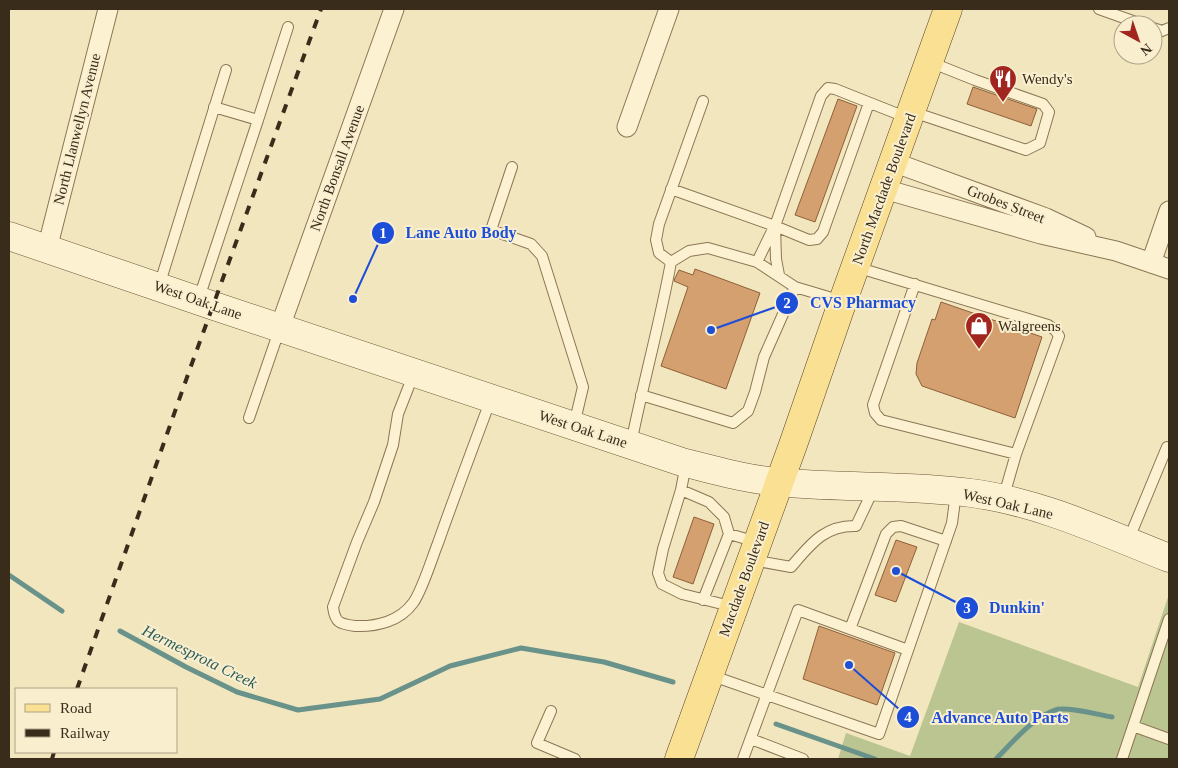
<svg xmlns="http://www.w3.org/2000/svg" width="1178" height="768" viewBox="0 0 1178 768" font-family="Georgia,serif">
<rect width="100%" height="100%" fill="#f2e6be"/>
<path fill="#bbc591" d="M1169 594V759H838L846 733 910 756 959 622 1138 687Z"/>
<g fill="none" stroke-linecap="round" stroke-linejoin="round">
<path stroke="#68928a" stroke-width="5" d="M9 575 62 611
M120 631 186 667 237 692 298 710 380 699 450 666 521 648 604 662 673 682
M776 724 875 759
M996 759C1012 743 1032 718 1055 710 1065 706 1100 715 1112 717"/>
</g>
<path fill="#d4a070" stroke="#8e6038" d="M973 87 1037 109 1031 126 967 104Z
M838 99 857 106 815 222 795 215Z
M695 269 760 293 726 389 661 366 688 287 674 281 675 278 679 270 693 275Z
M941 302 1042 337 1015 418 922 386 916 374 917 363 932 319 935 320Z
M694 517 714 524 693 584 673 577Z
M896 540 917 547 896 602 875 595Z
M819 626 895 653 877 705 803 679Z"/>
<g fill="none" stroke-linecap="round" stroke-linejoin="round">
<defs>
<path id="service" d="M1099 9 1144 25
M1153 28 1162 31 1169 28
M869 103 823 232 817 239 809 240 775 226 821 96 828 88 835 89 908 118
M913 112 1026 150 1040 143 1049 112 1043 104 975 80 930 62
M258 120 288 27
M512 167 491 230 531 244 542 256 583 387 574 425
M671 189 775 226
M775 226 776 259 779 275
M671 262 659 253 656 240 659 224 703 101
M757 262 773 229
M856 267 1048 325 1055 330 1059 336 1016 454 1003 499
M915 284 873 405 875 413 881 420 1016 454
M159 286 226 70
M198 301 258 120 214 107
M414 373 398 414 393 445 374 502 357 542 333 607C335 623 340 624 355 626 377 627 400 621 413 603 422 591 432 558 438 543 455 495 473 447 491 399
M641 395 733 423 748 411 755 392 764 357 795 287
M249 418 280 328
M631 444C643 383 660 323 671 262L689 251 708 248 757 262 795 287 842 301
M686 464 681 490 663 549 658 573 662 584 682 594 734 607
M681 490 709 502 724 517 729 534 703 600
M729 534 757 542
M1128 541 1167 447
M752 560 791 567C810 545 824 525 856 526L874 488
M850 629 886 534 893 527 901 526 946 541
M710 675 879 734 952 523 956 493
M551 711 537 743 575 759
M1133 726 1169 739
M751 739 803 759
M743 759 798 610 908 650
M1122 759 1169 619"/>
<path id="minor" d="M627 127 669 9
M893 162 1046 218 1086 237
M884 189 1041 234 1116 251 1169 269
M47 249 108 9
M1151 263 1169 211
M280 327 394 9"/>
<path id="secondary" d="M9 236 214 306 682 462C717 471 753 481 789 483 850 488 911 485 971 493 1040 502 1105 533 1169 558"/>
<path id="primary" d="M679 759 794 442 840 309 948 9"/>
</defs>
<use href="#service" stroke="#8c7655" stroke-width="12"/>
<use href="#minor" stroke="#8c7655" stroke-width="21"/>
<use href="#secondary" stroke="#6e5738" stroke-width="29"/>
<use href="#primary" stroke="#59432a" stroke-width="29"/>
<use href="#service" stroke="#fcf2d2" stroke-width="10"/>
<use href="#minor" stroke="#fcf2d2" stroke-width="19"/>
<use href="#secondary" stroke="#fcf2d2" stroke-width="28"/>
<use href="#primary" stroke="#fae092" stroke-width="28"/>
<path stroke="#3a2c1b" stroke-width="4" stroke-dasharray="9 9" stroke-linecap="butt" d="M77 689 191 366 321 9
M52 759 54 752"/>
</g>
<defs>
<symbol id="restaurant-pin" viewBox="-11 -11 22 30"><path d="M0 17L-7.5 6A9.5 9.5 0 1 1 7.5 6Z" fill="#a1261f" stroke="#f9efcf"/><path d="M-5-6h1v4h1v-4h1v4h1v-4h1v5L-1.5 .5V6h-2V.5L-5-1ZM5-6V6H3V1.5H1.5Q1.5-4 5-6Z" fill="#fff"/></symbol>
<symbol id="shop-pin" viewBox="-11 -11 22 30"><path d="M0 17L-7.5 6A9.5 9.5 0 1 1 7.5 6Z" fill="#a1261f" stroke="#f9efcf"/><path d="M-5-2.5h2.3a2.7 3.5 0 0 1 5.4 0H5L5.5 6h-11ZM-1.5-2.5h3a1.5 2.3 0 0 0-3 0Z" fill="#fff"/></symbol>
</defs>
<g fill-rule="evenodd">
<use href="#restaurant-pin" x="987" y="63" width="32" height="43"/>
<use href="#shop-pin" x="963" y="310" width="32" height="43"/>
</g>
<g text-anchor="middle" stroke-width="4" stroke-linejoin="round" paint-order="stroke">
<g font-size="15" fill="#3a2c1b" stroke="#f9efcf" text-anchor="start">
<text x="1022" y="84">Wendy's</text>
<text x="998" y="331">Walgreens</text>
</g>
<g font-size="15" fill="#3a2c1b" stroke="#f9efcf">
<text transform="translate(77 129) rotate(-76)" y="5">North Llanwellyn Avenue</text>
<text transform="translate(337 168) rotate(-70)" y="5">North Bonsall Avenue</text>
<text transform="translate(884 189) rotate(-70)" y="5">North Macdade Boulevard</text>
<text transform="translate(1006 204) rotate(21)" y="5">Grobes Street</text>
<text transform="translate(198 300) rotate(19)" y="5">West Oak Lane</text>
<text transform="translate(583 429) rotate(18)" y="5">West Oak Lane</text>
<text transform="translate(1008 504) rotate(13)" y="5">West Oak Lane</text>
<text transform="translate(744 579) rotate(-70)" y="5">Macdade Boulevard</text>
</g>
<g font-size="16" font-style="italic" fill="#295c5c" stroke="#f9efcf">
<text transform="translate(200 656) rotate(26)" y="6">Hermesprota Creek</text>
</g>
</g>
<path fill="none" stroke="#1d4ed8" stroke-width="2" d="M353 299L383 233M711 330L787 303M896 571L967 608M849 665L908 717"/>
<g fill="#1d4ed8" stroke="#f9efcf" stroke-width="2">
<circle cx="353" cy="299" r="5"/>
<circle cx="711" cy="330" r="5"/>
<circle cx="896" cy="571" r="5"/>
<circle cx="849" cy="665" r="5"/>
<circle cx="383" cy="233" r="12"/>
<circle cx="787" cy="303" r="12"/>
<circle cx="967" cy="608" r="12"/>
<circle cx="908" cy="717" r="12"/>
</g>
<g font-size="15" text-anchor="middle" font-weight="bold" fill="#fff">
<text x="383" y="238">1</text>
<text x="787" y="308">2</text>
<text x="967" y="613">3</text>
<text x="908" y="722">4</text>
</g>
<g font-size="16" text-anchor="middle" font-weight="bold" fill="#1d4ed8" stroke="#f9efcf" stroke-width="4" stroke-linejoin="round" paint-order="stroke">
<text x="461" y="238">Lane Auto Body</text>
<text x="863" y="308">CVS Pharmacy</text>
<text x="1017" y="613">Dunkin'</text>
<text x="1000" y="723">Advance Auto Parts</text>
</g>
<rect width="1178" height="768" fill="none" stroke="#3a2c1b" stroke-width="20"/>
<rect x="15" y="688" width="162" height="65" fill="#f9efcf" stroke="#ada187"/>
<rect x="25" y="704" width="25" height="8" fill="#fae092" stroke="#ada187"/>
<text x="60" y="713" font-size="15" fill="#3a2c1b">Road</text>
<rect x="25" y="729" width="25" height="8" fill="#3a2c1b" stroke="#ada187"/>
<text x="60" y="738" font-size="15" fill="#3a2c1b">Railway</text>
<g transform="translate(1138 40) rotate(140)"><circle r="24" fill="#f9efcf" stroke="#ada187"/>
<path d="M0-4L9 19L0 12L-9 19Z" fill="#a1261f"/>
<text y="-8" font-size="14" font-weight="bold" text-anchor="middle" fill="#3a2c1b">N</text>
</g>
</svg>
